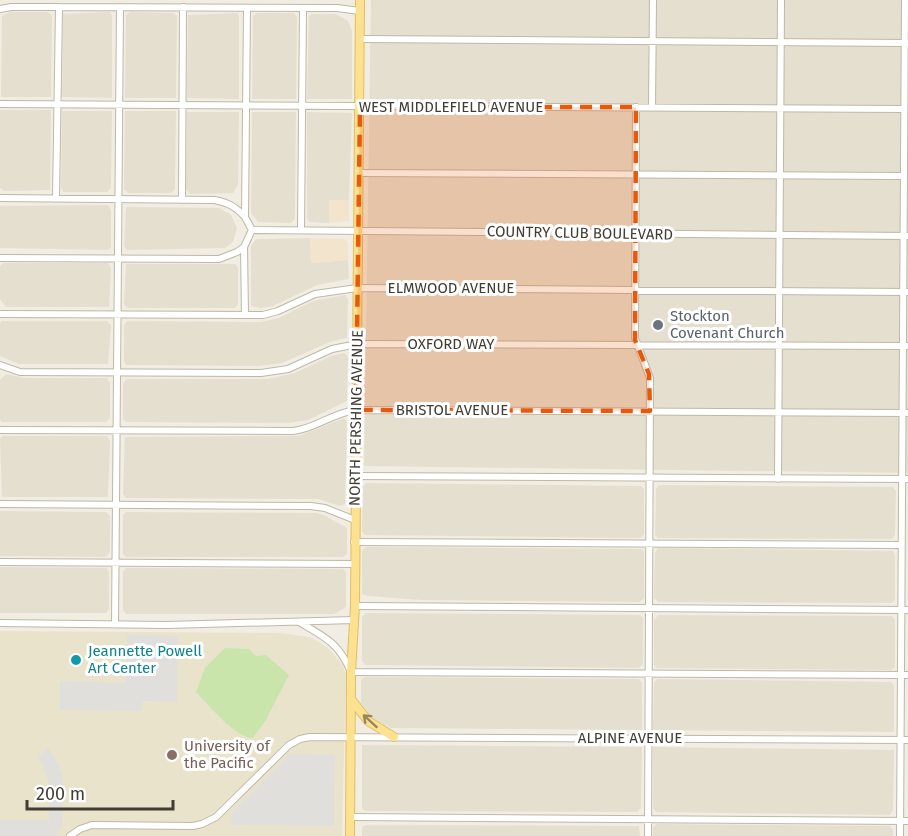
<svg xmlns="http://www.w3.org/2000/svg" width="908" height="836" viewBox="0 0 908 836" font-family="'Fira Sans',sans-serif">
<rect width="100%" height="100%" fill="#f1ede2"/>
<path fill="#e5dfd0" d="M371 0H908V473L364 466Z
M10 12H48L52 16 51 97H1L2 16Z
M110 12 112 16V98L62 97 63 14Z
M130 12 173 13 177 16 176 98H125L126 15Z
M237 13 239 17V99L187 98 188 15Z
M257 13H294L297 17 296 99H252L253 16Z
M312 14H336L348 21 352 31V99H307L309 16Z
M0 110H51L50 190 4 191 0 188Z
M62 111H112L111 188 107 192H63L61 188Z
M125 111H176L175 189 171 193H128L124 189Z
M187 112H239L238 185 233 193 190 194 186 189Z
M252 112H296L295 218 291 223 258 222 251 213Z
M307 112 352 113 349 200H329V223L309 222 307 218Z
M108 205 111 210V247L108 250 0 248V206Z
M126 207 219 208 231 215 237 228 233 242 225 248 127 250 124 246Z
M310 238 311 263 348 260 349 279 317 285 273 306 261 308 251 306V246L256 239Z
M3 263H108L111 268 109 307H6L0 299V266Z
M126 264H235L238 268V304L235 308H127L124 304Z
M345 295 348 299 347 338 330 342 282 363 259 366 126 365 124 361V325L127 321 261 322 279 318 313 301Z
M2 321H107L111 325 108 364H19L0 356V323Z
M344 353 348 356 347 401 308 420 288 423 126 422 123 419V383L127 379H268L295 373 331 356Z
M6 374 24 378H107L110 383V418L106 422H2L0 420V380Z
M344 418 347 422 345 504 340 506 318 499 126 498 123 494 125 437 299 436Z
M2 436H107L110 441 108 497H2L0 439Z
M366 483 641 486 644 489V534L641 538 365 535 362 531 363 487Z
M659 485 893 487 896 491 895 535 892 539 658 538 655 535 656 489Z
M0 511 106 512 110 516V552L106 557 0 556Z
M126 512 316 513 324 515 347 528V554L343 557H126L123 554V515Z
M366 547 641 549 644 552V598L640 602 421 600 368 596 362 594V550Z
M658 548 893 551 895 555V600L892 603 658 602 654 598 655 553Z
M0 567 106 568 109 572V609L106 613H0Z
M126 568 343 569 346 572V607L334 614H126L123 610V572Z
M366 613 640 615 643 618V664L639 668 365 665 362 661V617Z
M658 615 892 616 895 620V667L891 670 657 668 654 665V620Z
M365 677 639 679 642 683V730L391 728 372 718 361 703V680Z
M657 679 891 682 894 685V732L653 730 654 683Z
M362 745 642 747 641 808 637 812 365 811 362 808Z
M653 747 894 750 893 810 890 815 656 812 653 808Z
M656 824 890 826 893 830V836H653V828Z
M365 825 639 826 640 836H362V828Z"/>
<path fill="#f3e5cd" d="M329 200H349V221L329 223Z
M310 238 344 239 348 242V260L311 263Z"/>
<path fill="#eae3cc" d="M0 631 280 633 310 637 327 647 342 664 346 674 342 836H0Z"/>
<path fill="#c9e5ab" d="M225 648 249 649 256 656 266 655 289 675 266 720 253 738C235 738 209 705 196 692L205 668Z"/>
<path fill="#e1dfdb" d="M127 635 178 636 177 702 143 701 142 711 60 710V681L126 683Z
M48 748 59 765 63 778 62 826 56 836H0V820H49V784L43 766 38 757Z
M290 754 335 755 334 826 231 825 232 812Z"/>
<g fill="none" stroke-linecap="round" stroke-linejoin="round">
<defs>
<path id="minor" d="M0 9 11 7H59L337 8 360 11
M361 39 908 43
M0 104 903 109
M636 107 635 338 650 378 648 836
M652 107 653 0
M359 173 902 176
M0 198 215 200C229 203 236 207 245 217
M56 199 59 7
M182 200 183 7
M252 230 908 236
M301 230 303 8
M0 258 219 259 237 252 244 247
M0 314 263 315 278 311 315 294 357 288 908 292
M245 315 244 247 252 230 245 217 247 8
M0 365 20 372 261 373 288 369 332 349 357 344 908 346
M0 430 293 431C315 429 332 413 356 410L908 413
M355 476 908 479
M778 479 781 0
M0 504 311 506 325 508 355 520
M354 542 901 545
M0 562 354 564
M355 606 908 610
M299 622C325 637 339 643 351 672L908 675
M0 623 166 625 355 620
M115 624 120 7
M350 817 908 821
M70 836 80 829 92 825 193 826 202 824 216 817 289 745 300 739 310 737 908 740
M900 836 905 0"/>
<path id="major" d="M351 699 368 721 394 737
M350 836 351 672 355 606 360 0"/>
</defs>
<use href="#minor" stroke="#bfb8a8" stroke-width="8"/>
<use href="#major" stroke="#e0bf61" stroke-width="10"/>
<use href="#minor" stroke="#fff" stroke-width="6"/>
<use href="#major" stroke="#fce190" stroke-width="8"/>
</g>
<defs><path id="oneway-shaft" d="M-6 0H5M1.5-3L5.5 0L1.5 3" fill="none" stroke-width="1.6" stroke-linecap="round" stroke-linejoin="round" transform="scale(1.5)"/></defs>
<use stroke="#96875d" href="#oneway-shaft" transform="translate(370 721) rotate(-138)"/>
<path fill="#e8590c" fill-opacity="0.2" stroke="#e8590c" stroke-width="4.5" stroke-dasharray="12 8" stroke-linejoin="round" d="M360 107H636L635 340 649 374 650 411 356 410Z"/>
<circle fill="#6b7280" stroke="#fff" stroke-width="2" cx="658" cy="325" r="6"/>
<circle fill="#0f9aa8" stroke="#fff" stroke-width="2" cx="76" cy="660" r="6"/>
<circle fill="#8d6e63" stroke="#fff" stroke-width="2" cx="172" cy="755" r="6"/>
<g text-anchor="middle" stroke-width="6" stroke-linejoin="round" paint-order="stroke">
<g font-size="15" fill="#423d33" stroke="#fff">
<text x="451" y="112">WEST MIDDLEFIELD AVENUE</text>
<text transform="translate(580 233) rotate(1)" y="5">COUNTRY CLUB BOULEVARD</text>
<text x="451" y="293">ELMWOOD AVENUE</text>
<text x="451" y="349">OXFORD WAY</text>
<text x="452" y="415">BRISTOL AVENUE</text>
<text transform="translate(356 418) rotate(-89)" y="5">NORTH PERSHING AVENUE</text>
<text x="630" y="743">ALPINE AVENUE</text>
</g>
<g font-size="15" fill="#5b616d" stroke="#fff" text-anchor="start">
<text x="670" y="321">Stockton<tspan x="670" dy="17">Covenant Church</tspan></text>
</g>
<g font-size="15" fill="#0d838f" stroke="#fff" text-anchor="start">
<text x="88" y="656">Jeannette Powell<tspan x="88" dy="17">Art Center</tspan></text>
</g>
<g font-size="15" fill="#785e54" stroke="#fff" text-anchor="start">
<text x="184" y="751">University of<tspan x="184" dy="17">the Pacific</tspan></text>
</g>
</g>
<path d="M27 800v9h146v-9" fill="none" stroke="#423d33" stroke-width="3"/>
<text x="36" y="800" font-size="18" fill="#423d33" stroke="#ffffff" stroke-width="4.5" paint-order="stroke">200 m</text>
</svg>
